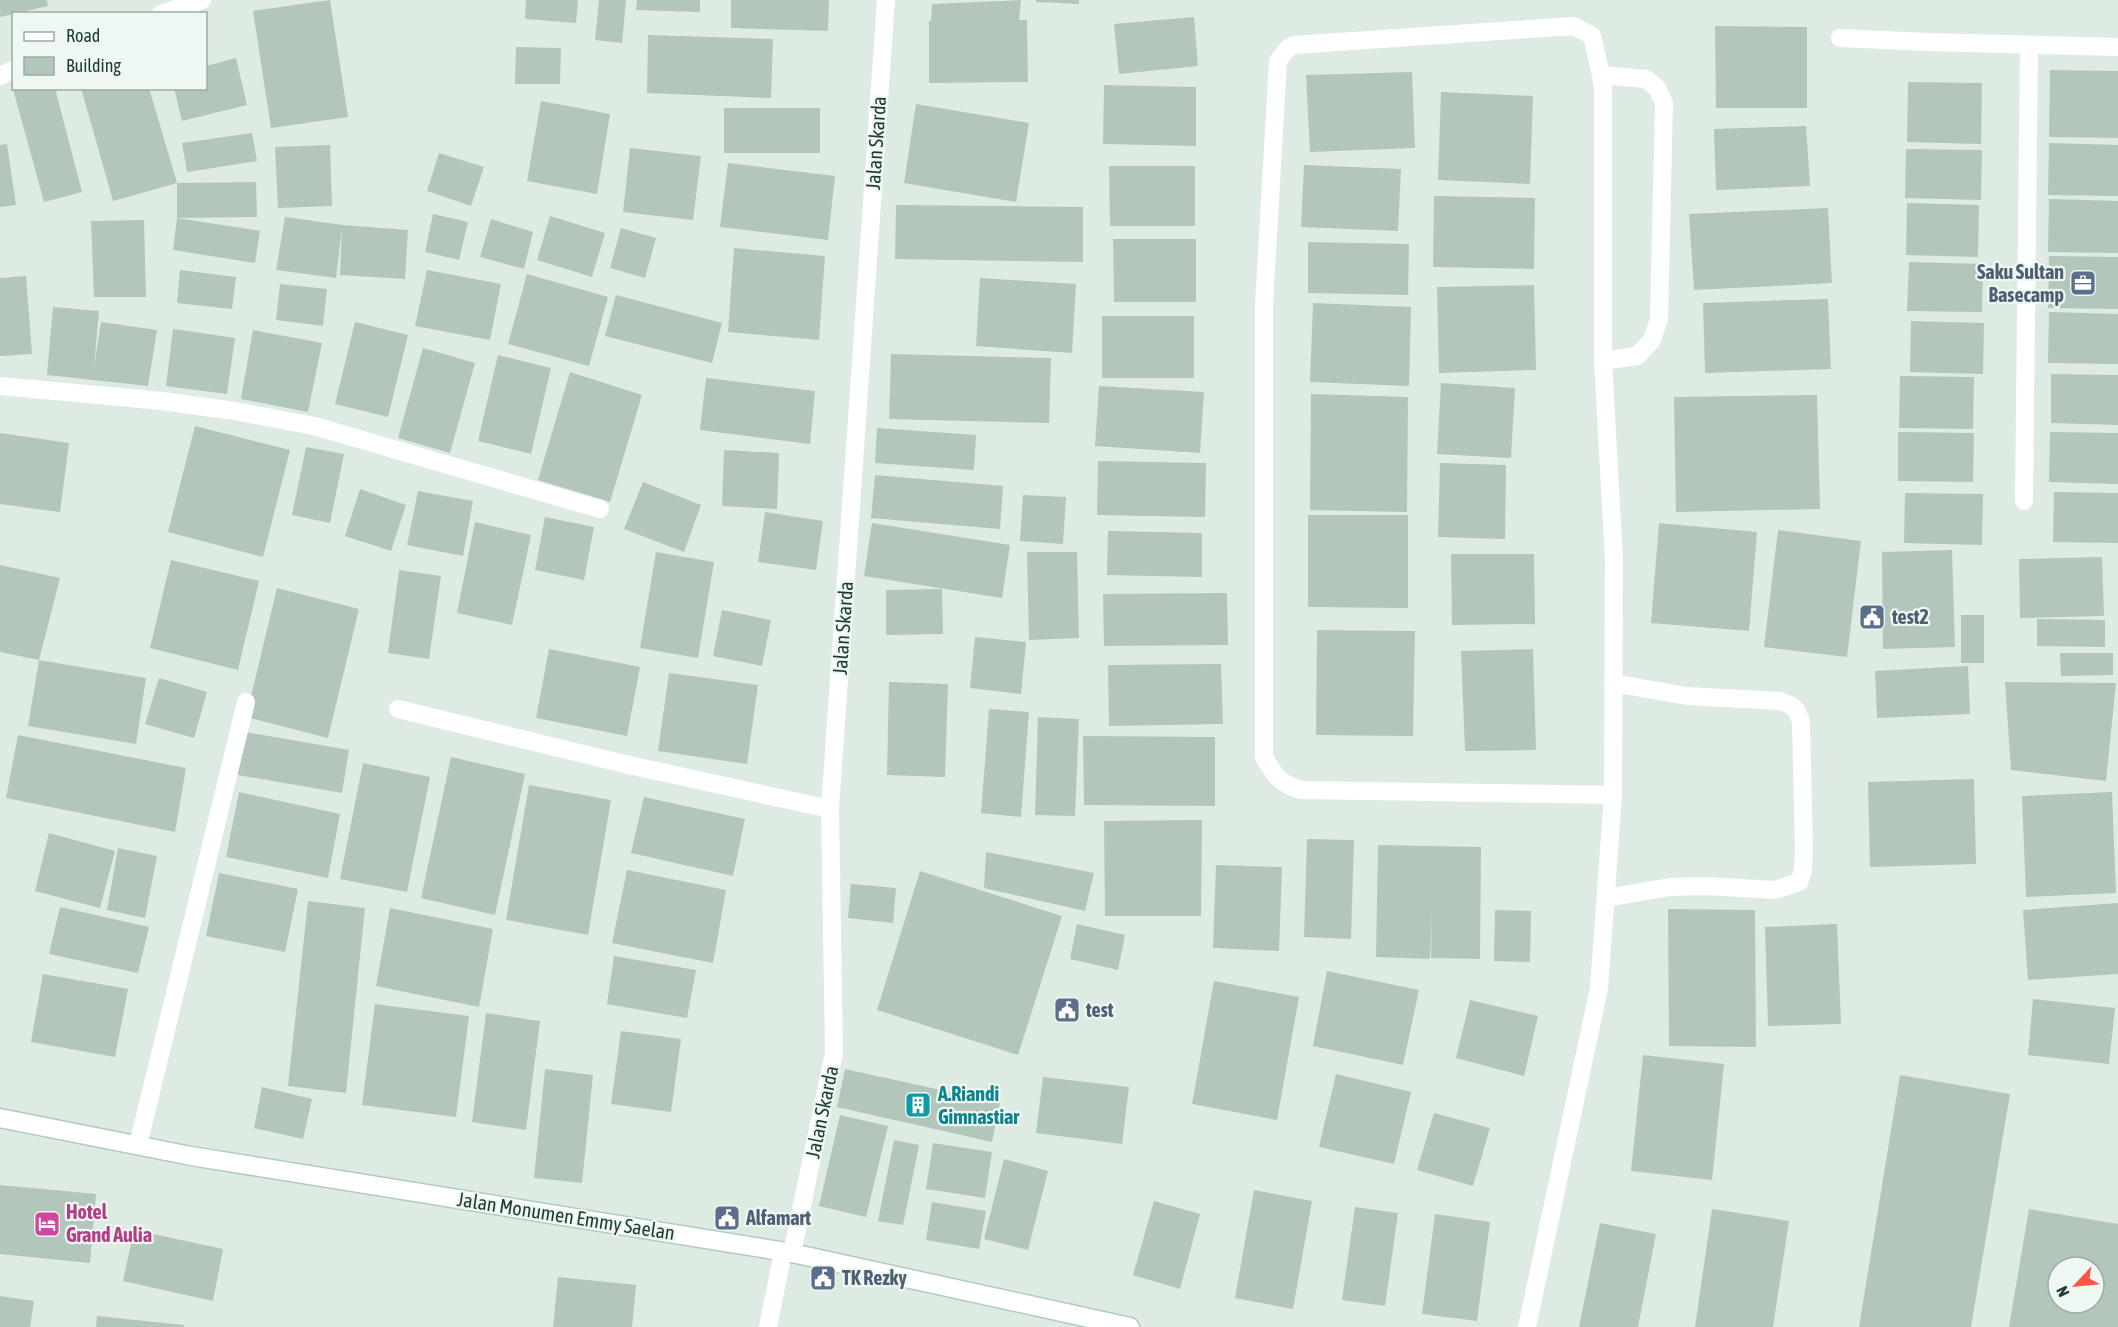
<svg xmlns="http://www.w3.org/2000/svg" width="2118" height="1327" viewBox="0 0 2118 1327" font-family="'Asap Condensed',sans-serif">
<rect width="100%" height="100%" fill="#deebe3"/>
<path fill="#b3c6bb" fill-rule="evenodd" d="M0 0H47L48 6 0 17Z
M330 0 348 117 271 128 253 11Z
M526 0H578L576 23 525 19Z
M599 0H626L622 43 595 40Z
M637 0H700V12L636 10Z
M731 0H829L828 31 731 28Z
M1021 0 1019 20H1027L1028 82 929 83V21H931L932 4Z
M1036 0H1079V4L1036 2Z
M1194 17 1198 66 1119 74 1114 24Z
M1715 26 1807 27V108H1716Z
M648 35 773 39 771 98 647 93Z
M516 47 561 48 560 84H515Z
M236 58 247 105 182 121 174 88H206V66Z
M2050 70 2118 71V138L2049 137Z
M1412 72 1415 148 1310 152 1306 75Z
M1908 82 1982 83 1981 144 1907 142Z
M1104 85 1196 87V146L1103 144Z
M16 88H55L82 192 44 202 13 89Z
M81 88H149L177 183 113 201Z
M1441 92 1533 96 1530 184 1438 180Z
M541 101 610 114 597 194 527 181Z
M916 104 1029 123 1016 202 904 183Z
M724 108H820V153H724Z
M1806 126 1810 186 1716 190 1714 129Z
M252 133 257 161 187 172 182 143Z
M2049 143 2118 145V196L2048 195Z
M7 144 16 205 0 207V145Z
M330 145 332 206 278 208 275 147Z
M630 148 701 156 693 220 623 212Z
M1906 149 1982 150 1981 200 1905 198Z
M439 153 484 167 471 206 427 191Z
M728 163 835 176 828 240 720 227Z
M1304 165 1401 169 1398 231 1301 227Z
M1109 166H1195V226H1110Z
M256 182 257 217 177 218 260 231 255 263 173 250 177 218V183Z
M1434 196 1535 198 1534 269 1433 267Z
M2049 199 2118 201V253L2048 252Z
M1907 203 1979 205 1978 257 1906 255Z
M896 205 1083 207V262L895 259Z
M1828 208 1832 283 1694 290 1689 214Z
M433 214 468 222 459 260 425 252Z
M550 216 605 233 592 277 537 260Z
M285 217 343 225 408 230 405 279 340 275 342 229 336 278 276 270Z
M491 219 533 232 524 269 480 257Z
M144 220 146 297H94L91 221Z
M621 228 656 238 645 278 610 268Z
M1113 239H1196V302H1114Z
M1308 242 1409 244 1408 295 1308 293Z
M734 248 825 256 819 340 728 332Z
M2049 256 2118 257V309L2048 308Z
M1909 262 1983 264 1982 312 1907 311Z
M180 270 236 277 232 309 177 303Z
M427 270 501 284 490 340 415 326Z
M527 274 608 297 589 366 508 344Z
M26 276 32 354 0 356V278Z
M980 278 1076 284 1072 353 976 346Z
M280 284 327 289 323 326 276 320Z
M1534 285 1536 370 1439 373 1437 287Z
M616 295 722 323 712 363 605 336Z
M1828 299 1831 369 1705 373 1703 303Z
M1313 303 1411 307 1409 386 1310 382Z
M53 307 99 311 94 367 101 322 157 330 148 386 47 375Z
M2049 312 2118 314V364L2048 363Z
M1102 316H1194V378H1102Z
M1911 321 1984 323 1983 374 1910 372Z
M355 322 408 335 388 417 335 404Z
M173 329 235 338 227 394 166 386Z
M253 330 322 343 308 412 241 399Z
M423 348 475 363 450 453 398 438Z
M891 354 1051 358 1049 423 889 419Z
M498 355 551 368 531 454 478 441Z
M570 372 642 395 610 502 538 480Z
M2051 374 2118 375V425L2051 423Z
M1900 376 1974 377 1973 429 1899 428Z
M706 378 815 391 810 444 700 430Z
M1441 383 1515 388 1511 458 1437 454Z
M1099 386 1204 392 1200 453 1095 446Z
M1311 394 1408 397 1407 512 1310 510Z
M1817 395 1820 509 1676 512 1674 397Z
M195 426 290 450 263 557 168 532Z
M877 428 976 435 974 470 875 463Z
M1898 432 1974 433 1973 482 1898 481Z
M2050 432 2118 433V484L2049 482Z
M0 433 69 443 60 512 0 504Z
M306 447 344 454 330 523 292 515Z
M724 450 779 453 777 509 722 506Z
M1098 461 1206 463 1205 517 1097 515Z
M1440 463 1506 465 1505 539 1438 537Z
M875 475 1003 486 1000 529 871 518Z
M643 482 701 505 684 552 624 529Z
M360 489 406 505 391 551 345 536Z
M418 491 473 501 463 556 407 545Z
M2054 492 2118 493V543L2053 542Z
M1905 493 1983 494 1982 545 1904 543Z
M1023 495 1066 497 1063 544 1020 541Z
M765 512 823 521 816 570 758 562Z
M1308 515H1408V608L1308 607Z
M545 517 594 527 584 580 535 570Z
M475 522 531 535 512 625 457 613Z
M872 523 1010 545 1002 598 864 576Z
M1659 523 1757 532 1749 631 1651 623Z
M1778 530 1861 541 1847 657 1764 647Z
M1108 531 1202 533V577L1107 575Z
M1952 550 1955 647 1883 649 1882 552Z
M656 552 714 562 698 658 640 648Z
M1027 552H1077L1079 638 1029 640Z
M1451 554H1534L1535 624 1452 625Z
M2102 557 2104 616 2020 618 2019 559Z
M171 560 259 581 238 670 150 648Z
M0 565 60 578 39 660 146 678 136 744 28 726 39 660 0 652Z
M399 570 441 576 429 659 388 653Z
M277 588 359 609 328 738 246 717Z
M942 589 943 634 886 635V590Z
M1227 593 1228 645 1104 646 1103 594Z
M722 610 771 620 762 666 713 656Z
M1961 615H1984V663H1961Z
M2037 619 2105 620V647L2037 646Z
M1317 630 1415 631 1413 736 1316 735Z
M975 637 1026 642 1021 694 970 688Z
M549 649 640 667 627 736 536 718Z
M1533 649 1536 750 1465 751 1461 651Z
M2060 653H2113V675L2061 676Z
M1221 664 1223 724 1109 726 1108 665Z
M1968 666 1970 714 1877 718 1875 671Z
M669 673 758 685 747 764 658 751Z
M159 678 207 692 194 738 145 724Z
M889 682 948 684 945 777 887 775Z
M2005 682 2116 683 2106 781 2011 770Z
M989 709 1029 712 1021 817 981 813Z
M1038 717 1079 719 1075 816 1035 815Z
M239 731 349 750 342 793 232 774Z
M18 735 186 768 175 832 6 798Z
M1083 736 1215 737V806L1084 805Z
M451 757 525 774 495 915 421 898Z
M363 763 430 777 407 892 340 879Z
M1974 779 1976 864 1870 867 1868 782Z
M529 785 611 800 588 935 506 920Z
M239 792 340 814 328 878 226 857Z
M2112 792 2116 893 2026 897 2022 796Z
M644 797 745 819 733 876 631 853Z
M1202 820 1201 916H1105L1104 821Z
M49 833 115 851 100 908 35 891Z
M1307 839 1354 840 1351 939 1304 937Z
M1378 845 1481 847 1480 959 1431 958 1432 912 1430 959 1376 957Z
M118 848 157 856 145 918 107 910Z
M986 852 1094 873 1085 911 984 888Z
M1216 865 1282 867 1279 951 1213 948Z
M627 870 726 890 713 963 612 943Z
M920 871 1062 916 1018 1055 877 1010Z
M219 873 298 889 285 952 206 936Z
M851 884 896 888 893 923 848 918Z
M308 901 365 908 346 1093 288 1086Z
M2118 903V974L2028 980 2023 910Z
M60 907 149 927 138 973 49 954Z
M390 908 493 929 479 1007 376 986Z
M1668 909 1755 910 1756 1047 1669 1046Z
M1495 910 1531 911 1530 962 1494 961Z
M1077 924 1125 935 1118 970 1070 959Z
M1837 924 1841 1024 1768 1026 1765 927Z
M614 956 696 970 687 1018 607 1004Z
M1327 971 1419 990 1403 1065 1313 1046Z
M43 974 128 989 115 1057 31 1042Z
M1214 981 1299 997 1277 1120 1192 1104Z
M2033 999 2115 1008 2109 1064 2028 1055Z
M1470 1000 1538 1016 1524 1076 1456 1058Z
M375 1004 469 1016 456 1117 362 1105Z
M486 1013 540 1021 526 1130 472 1122Z
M621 1031 681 1039 671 1112 611 1104Z
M1643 1055 1724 1064 1712 1180 1631 1171Z
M545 1069 593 1075 582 1183 534 1178Z
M845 1069 1000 1103 992 1142 837 1107Z
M1336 1074 1411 1092 1394 1164 1319 1147Z
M1900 1075 2010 1094 1971 1327H1859Z
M1043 1077 1129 1087 1122 1144 1036 1133Z
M262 1087 312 1099 303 1139 254 1128Z
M1434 1113 1490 1128 1473 1186 1417 1170Z
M840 1115 888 1126 866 1217 819 1206Z
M894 1140 919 1145 903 1225 878 1221Z
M933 1143 992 1152 985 1198 926 1189Z
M1004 1159 1048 1171 1028 1250 984 1239Z
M0 1185 96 1194 90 1263 0 1254Z
M1254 1190 1312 1201 1293 1309 1235 1298Z
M1154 1201 1200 1214 1180 1289 1133 1275Z
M932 1202 986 1211 979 1249 926 1240Z
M1355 1207 1398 1213 1385 1306 1342 1300Z
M1712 1209 1789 1221 1773 1327H1695Z
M2029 1209 2118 1224V1327H2009ZM2058 1267H2094V1303H2058Z
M1435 1214 1490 1222 1477 1321 1422 1314Z
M1600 1223 1656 1234 1638 1327H1579Z
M134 1230 223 1249 213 1301 123 1281Z
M558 1277 636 1285 632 1327H553Z
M0 1296 34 1301 30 1327H0Z
M97 1316 184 1325V1327H96Z"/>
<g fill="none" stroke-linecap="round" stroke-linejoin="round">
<defs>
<path id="secondary" d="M0 1118 191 1156 792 1253 1130 1327"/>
</defs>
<use href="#secondary" stroke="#b0ccbd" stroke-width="21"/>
<path stroke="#fff" stroke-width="18" d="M161 14 202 0
M1840 38 1927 42 2118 47
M1601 75 1646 79 1657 88 1664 103 1659 319 1652 340 1637 356 1603 361
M0 76 14 69
M0 386 162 401 235 411 314 426 600 509
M2024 501 2029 46
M398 709 629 765 830 809
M1606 898 1670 887 1706 886 1775 890 1799 882 1803 871 1804 849 1801 722C1797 708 1793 705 1780 701L1687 696 1613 683
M138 1145 246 702
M792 1253 834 1053 830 809 886 0
M768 1327 783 1252
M1527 1327 1599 988 1613 795 1614 560 1603 361V90L1601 75 1592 36 1574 26 1294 45 1288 48 1278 61 1264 305V757C1275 776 1280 784 1301 790L1613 795"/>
<use href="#secondary" stroke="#fff" stroke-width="18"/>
</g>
<defs>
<symbol id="office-square" viewBox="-11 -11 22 22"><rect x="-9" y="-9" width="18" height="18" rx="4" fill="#5c6f8a" stroke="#eef7f1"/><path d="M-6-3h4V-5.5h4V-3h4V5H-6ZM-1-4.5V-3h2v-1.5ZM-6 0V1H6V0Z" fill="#fff"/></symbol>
<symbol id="civic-square" viewBox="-11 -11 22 22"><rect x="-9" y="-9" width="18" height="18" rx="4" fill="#5c6f8a" stroke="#eef7f1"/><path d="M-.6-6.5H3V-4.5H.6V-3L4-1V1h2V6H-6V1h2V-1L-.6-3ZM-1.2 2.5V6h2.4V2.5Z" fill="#fff"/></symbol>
<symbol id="building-square" viewBox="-11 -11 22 22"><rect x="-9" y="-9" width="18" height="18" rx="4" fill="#0f9aa8" stroke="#eef7f1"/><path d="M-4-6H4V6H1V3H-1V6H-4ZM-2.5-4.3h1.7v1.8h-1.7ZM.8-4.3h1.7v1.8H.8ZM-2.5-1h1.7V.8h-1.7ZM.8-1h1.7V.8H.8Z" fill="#fff"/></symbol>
<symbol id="hotel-square" viewBox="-11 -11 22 22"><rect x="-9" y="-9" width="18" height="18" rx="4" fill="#d1479c" stroke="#eef7f1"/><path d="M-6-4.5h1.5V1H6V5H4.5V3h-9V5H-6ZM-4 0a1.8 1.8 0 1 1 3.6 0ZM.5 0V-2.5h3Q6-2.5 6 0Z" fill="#fff"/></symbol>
</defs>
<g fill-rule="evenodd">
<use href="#office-square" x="2068" y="268" width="30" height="30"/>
<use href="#civic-square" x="1857" y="602" width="30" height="30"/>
<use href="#civic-square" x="1052" y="995" width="30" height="30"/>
<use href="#building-square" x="903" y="1090" width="30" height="30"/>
<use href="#civic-square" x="712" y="1203" width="30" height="30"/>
<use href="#hotel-square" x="32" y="1209" width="30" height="30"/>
<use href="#civic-square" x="808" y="1263" width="30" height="30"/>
</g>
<g text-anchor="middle" stroke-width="4.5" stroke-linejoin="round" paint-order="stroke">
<g font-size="20" fill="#1e3c2e" stroke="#eef7f1">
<text transform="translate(876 143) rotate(-86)" y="7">Jalan Skarda</text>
<text transform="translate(843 628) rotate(-86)" y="7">Jalan Skarda</text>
<text transform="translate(822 1112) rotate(-78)" y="7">Jalan Skarda</text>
<text transform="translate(566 1216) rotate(9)" y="7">Jalan Monumen Emmy Saelan</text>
</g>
<g font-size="20" font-weight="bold" fill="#4e5e75" stroke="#eef7f1" text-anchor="start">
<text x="2064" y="279" text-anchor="end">Saku Sultan<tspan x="2064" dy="23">Basecamp</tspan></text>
<text x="1892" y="624">test2</text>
<text x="1086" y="1017">test</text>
<text x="746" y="1225">Alfamart</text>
<text x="842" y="1285">TK Rezky</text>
</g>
<g font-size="20" font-weight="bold" fill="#0d838f" stroke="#eef7f1" text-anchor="start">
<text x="938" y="1101">A.Riandi<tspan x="938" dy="23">Gimnastiar</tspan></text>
</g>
<g font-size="20" font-weight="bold" fill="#b23c85" stroke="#eef7f1" text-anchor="start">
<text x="66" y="1219">Hotel<tspan x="66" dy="23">Grand Aulia</tspan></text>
</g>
</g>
<rect x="12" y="12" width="195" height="78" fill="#eef7f1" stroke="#9baca3" stroke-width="1.5"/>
<rect x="24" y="32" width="30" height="9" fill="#ffffff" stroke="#9baca3" stroke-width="1.5"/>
<text x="66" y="42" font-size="18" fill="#1e3c2e">Road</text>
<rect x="24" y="57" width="30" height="18" fill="#b3c6bb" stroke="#9baca3" stroke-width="1.5"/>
<text x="66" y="72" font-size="18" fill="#1e3c2e">Building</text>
<g transform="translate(2076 1285) rotate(244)"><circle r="28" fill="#eef7f1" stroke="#9baca3" stroke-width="1.5"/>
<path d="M0-4.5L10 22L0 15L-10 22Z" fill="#fe5549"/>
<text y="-9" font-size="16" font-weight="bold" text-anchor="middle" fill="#1e3c2e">N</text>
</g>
</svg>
